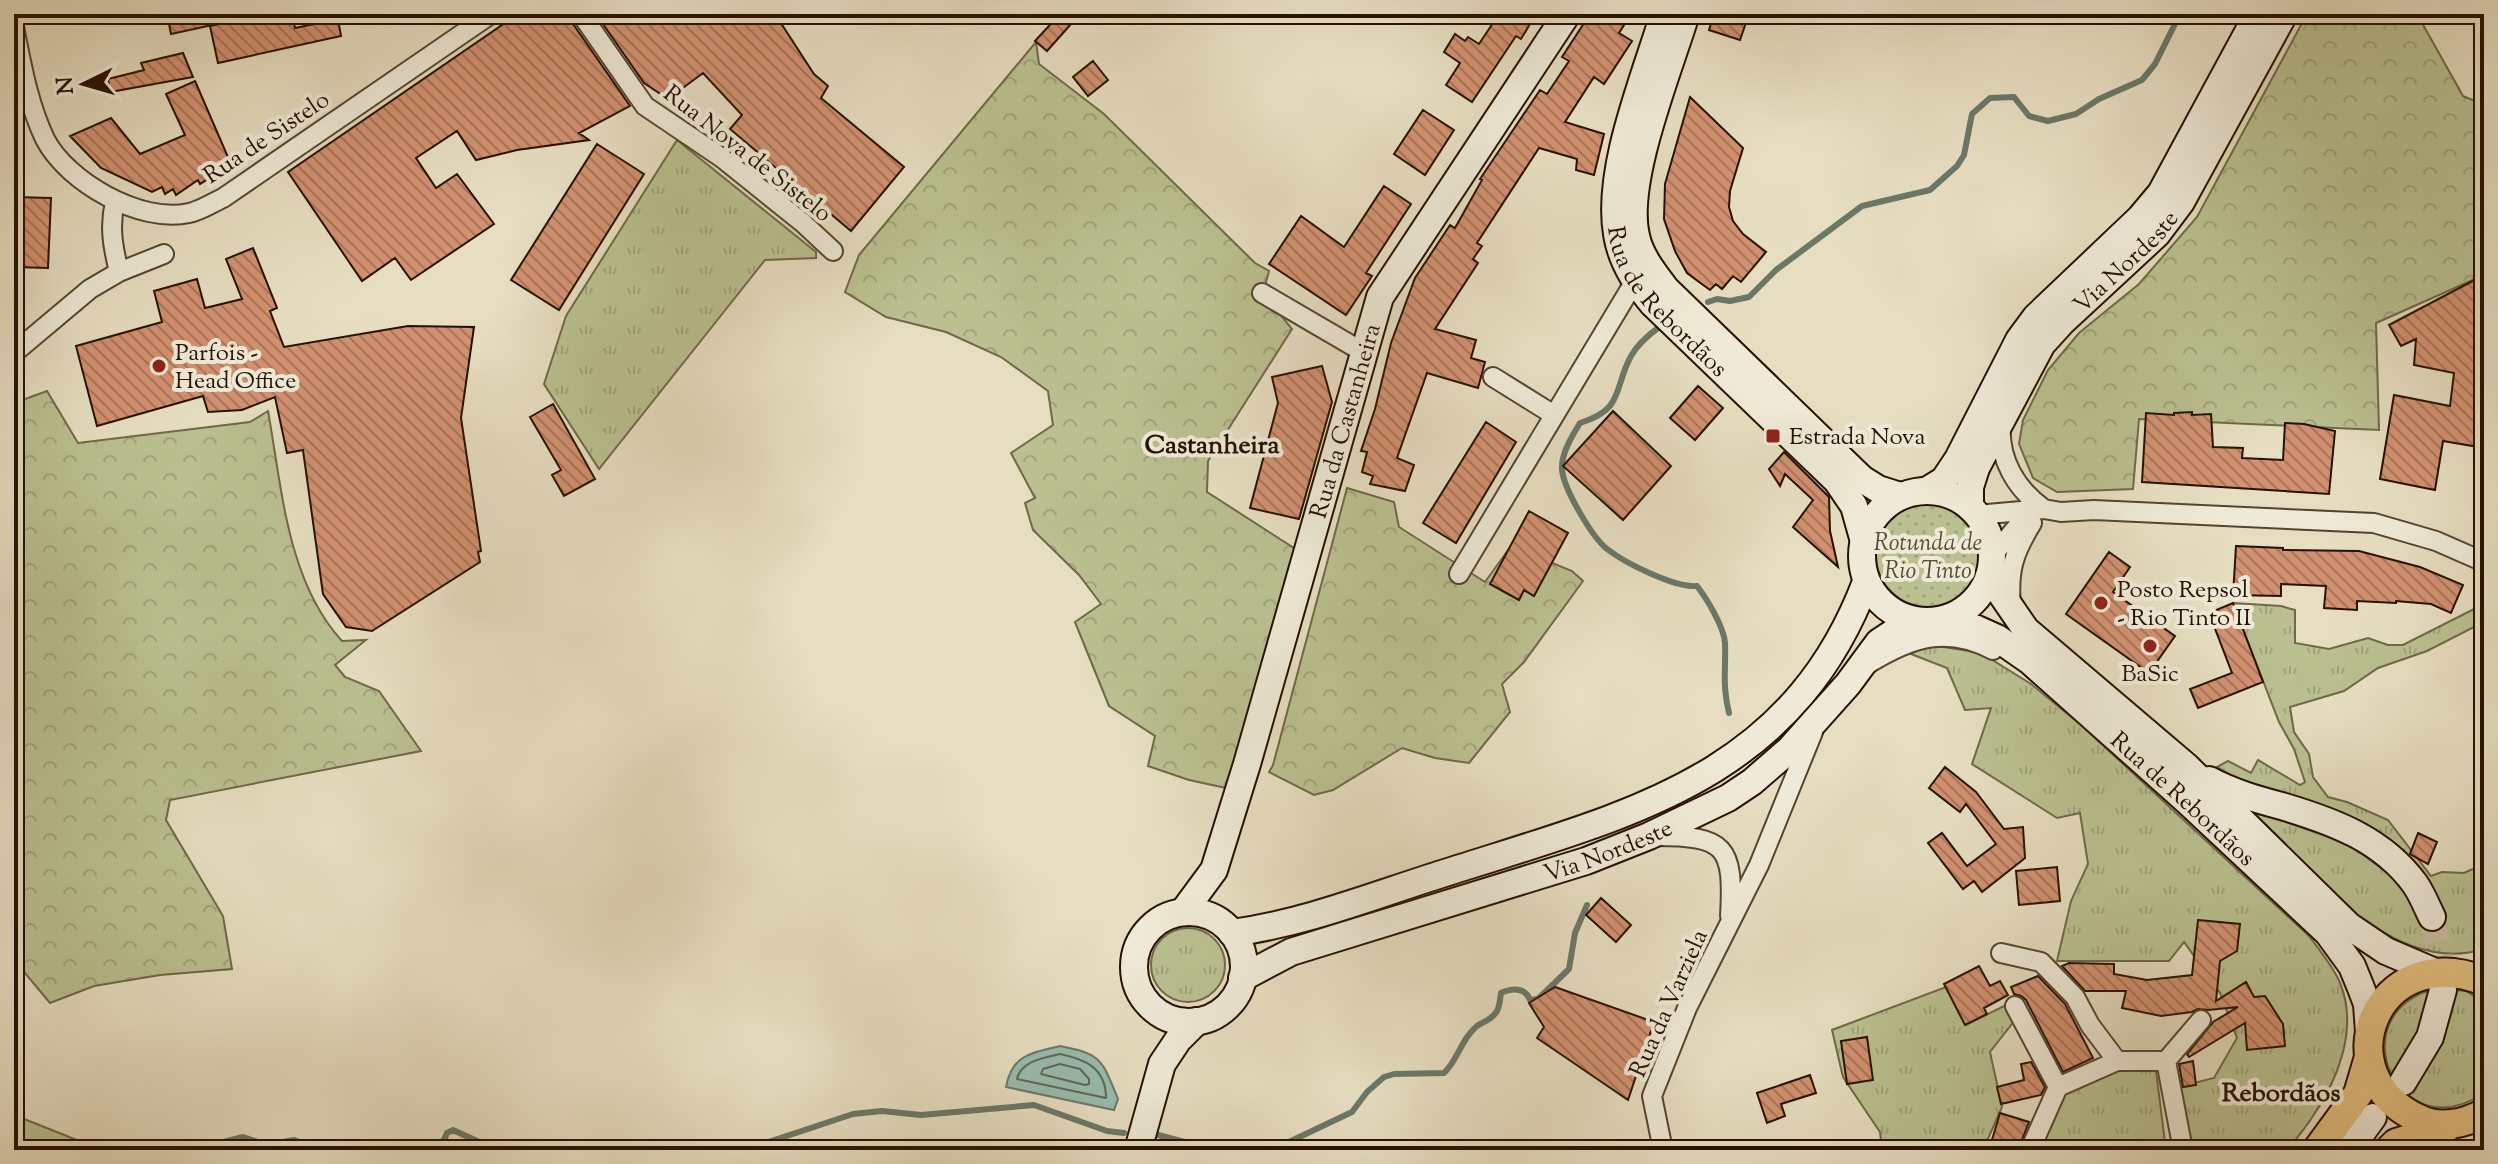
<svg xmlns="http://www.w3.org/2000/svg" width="2498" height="1164" viewBox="0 0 2498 1164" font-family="'Sorts Mill Goudy',serif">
<defs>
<pattern id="grass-tufts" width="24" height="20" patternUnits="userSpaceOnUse" patternTransform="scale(2)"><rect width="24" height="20" fill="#bac090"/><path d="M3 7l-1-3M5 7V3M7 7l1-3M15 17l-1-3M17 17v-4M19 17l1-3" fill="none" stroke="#a0a47a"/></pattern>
<pattern id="forest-crowns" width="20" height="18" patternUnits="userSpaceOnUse" patternTransform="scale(2)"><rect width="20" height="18" fill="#bac090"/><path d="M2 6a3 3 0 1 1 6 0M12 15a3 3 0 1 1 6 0" fill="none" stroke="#a0a47a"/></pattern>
<pattern id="garden-dots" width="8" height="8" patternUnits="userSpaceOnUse" patternTransform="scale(2)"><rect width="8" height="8" fill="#bac090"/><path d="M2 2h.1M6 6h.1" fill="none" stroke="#a0a47a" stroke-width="1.8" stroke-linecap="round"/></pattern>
<pattern id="building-back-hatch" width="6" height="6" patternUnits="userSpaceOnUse" patternTransform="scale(2)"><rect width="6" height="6" fill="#d29170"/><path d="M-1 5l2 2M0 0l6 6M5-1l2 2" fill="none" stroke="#aa755a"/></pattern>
</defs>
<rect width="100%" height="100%" fill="#e7dec1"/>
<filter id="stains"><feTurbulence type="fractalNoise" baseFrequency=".0025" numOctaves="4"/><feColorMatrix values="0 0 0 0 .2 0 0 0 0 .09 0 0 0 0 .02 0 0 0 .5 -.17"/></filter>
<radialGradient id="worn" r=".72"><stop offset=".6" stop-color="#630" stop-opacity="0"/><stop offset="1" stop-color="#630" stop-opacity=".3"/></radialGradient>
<path fill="url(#grass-tufts)" stroke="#706848" stroke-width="2" d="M677 140 816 252V258L765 260 599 469 544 384 566 316Z
M2233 603 2281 606 2295 610V643L2329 649 2368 638 2388 645H2403L2484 604V622L2427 651 2378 668 2344 691 2290 707 2294 732 2309 754 2313 777 2328 797 2347 802 2388 820 2431 876 2442 872 2464 873 2484 864V949C2391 978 2306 867 2248 809L2326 836 2354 848 2388 873 2428 887 2217 767 2228 761 2251 773 2258 760 2300 785 2305 782 2294 749 2279 722Z
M1938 646 1981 653 2031 684 2081 725 2309 936C2320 951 2333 966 2340 983 2359 1029 2337 1082 2311 1119 2304 1130 2295 1139 2289 1150H2187L2178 1087 2214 1078 2237 1038 2220 993 2184 942 2169 961H2057L2071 901 2088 864 2080 813 2057 818 1972 764 1991 708 1965 710 1947 668 1911 654 1920 649Z
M1151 965a37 37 0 1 1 74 0a37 37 0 1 1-74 0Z
M1946 987 1966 1025 2004 1006 2015 1020 1990 1052 2002 1107 1983 1150H1882L1880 1132 1843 1077 1832 1030Z
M2438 988 2466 991 2484 1003V1093C2397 1152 2336 1012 2438 988Z
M2120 1070 2156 1071 2166 1150H2042L2046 1131 2066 1091Z"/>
<path fill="url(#forest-crowns)" stroke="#706848" stroke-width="2" d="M2307 14H2417L2463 96 2484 105V275L2376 323 2379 430 2139 419 2133 489 2057 492 2033 478 2019 444 2023 420 2048 370 2079 333 2139 284 2197 217Z
M1036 42 1039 64 1104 114 1255 263 1269 271 1263 293 1292 329 1208 461 1207 492 1297 550 1226 788 1189 780 1148 766 1155 736 1109 706 1075 622 1101 604 1079 575 1033 530 1025 503 1035 498 1011 453 1053 425 1048 391 1001 357 946 332 886 317 845 292 859 255Z
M47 391 78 443 250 422 268 411C282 488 287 581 342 641L366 640 335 665 345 677 379 691 421 751 170 800 166 820 223 916 232 969 160 975 94 986 50 1003 14 960V403Z
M1347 488 1394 502 1399 527 1485 582 1511 546 1572 571 1583 581 1524 662 1502 684 1510 712 1469 763 1435 758 1402 748 1333 790 1314 795 1269 772 1273 765Z
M14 1115 102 1150H14Z"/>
<path fill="url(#garden-dots)" stroke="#706848" stroke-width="2" d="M1876 555a52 52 0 1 1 104 0a52 52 0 1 1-104 0Z"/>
<path fill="#97bcae" stroke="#6a7868" stroke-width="2" d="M1060 1046C1102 1054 1102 1060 1118 1099L1114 1110 1006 1087C1012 1054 1032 1053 1060 1046Z"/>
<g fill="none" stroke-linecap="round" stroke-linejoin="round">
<path stroke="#5e6657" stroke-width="2" d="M1060 1054C1085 1059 1106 1068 1106 1098L1017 1079C1021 1061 1043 1058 1060 1054Z
M1060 1064 1080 1069 1089 1079V1084L1085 1085 1041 1074 1043 1069Z"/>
<path stroke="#6a7868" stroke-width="6" d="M1708 302 1717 299 1730 301 1749 297 1776 270 1862 206 1930 190 1957 166 1964 155 1972 114 1990 98 2014 97 2029 116 2048 121 2076 114 2099 99 2142 80 2155 64 2180 14
M1658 328C1647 336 1638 344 1631 356 1613 389 1625 409 1580 423 1572 436 1561 454 1562 469 1563 488 1592 537 1607 549 1625 563 1675 588 1697 586 1707 599 1724 627 1725 643 1726 671 1722 684 1729 713
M1158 1135 1215 1150
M193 1150 243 1137 267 1145 294 1140 304 1144H325L336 1150
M429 1150 444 1140 447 1133 453 1130 497 1150
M744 1150 853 1114 882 1111 921 1115 1034 1105 1107 1131 1124 1133
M1272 1150 1352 1112 1367 1092 1384 1077 1394 1074 1444 1073C1458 1060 1461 1039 1477 1026 1484 1021 1492 1020 1497 1011 1500 1006 1500 998 1501 993 1512 988 1525 987 1530 1000L1538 999 1569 969 1575 933 1587 905"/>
</g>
<path fill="url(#building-back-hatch)" stroke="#261100" stroke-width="2" d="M167 14H231V21L171 34Z
M266 14H292L295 28 338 19 341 36 218 63 210 26Z
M518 14H569L571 21 630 106 579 133 589 140 517 150 476 160 457 131 416 158 436 188 457 174 494 224 411 280 395 258 362 281 288 172Z
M596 14H775L814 74 828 86 821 98 904 167 851 231 730 129 742 115 703 73 668 99 644 83Z
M1060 14 1071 24 1047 51 1035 41Z
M1499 14H1536L1521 39 1516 36 1472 102 1446 85 1460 63 1444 52 1455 34 1465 41 1468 37 1479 44Z
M1590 14H1631L1619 33 1632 41 1604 84 1594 77 1565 122 1604 134 1594 175 1576 170 1577 159 1539 148 1477 243 1482 246 1473 259 1478 263 1435 329 1476 340 1471 358 1485 362 1478 388 1427 373 1397 458 1414 465 1405 491 1370 484 1373 476 1362 472 1367 452 1361 451 1375 409 1391 343 1415 278 1450 225 1455 228 1482 180 1480 179 1540 90 1547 94 1569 61 1562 57Z
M1714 14H1749L1740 40 1709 30Z
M183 53 193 77 110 92 108 79 144 70 141 63Z
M1093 61 1108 80 1088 96 1073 77Z
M195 81 231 164 200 184 198 180 176 195 173 189 165 194 162 187 152 192 101 168 70 136 111 118 140 154 185 135 166 94Z
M1690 97 1743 148 1730 191 1729 207 1733 221 1743 234 1766 252 1741 282 1733 276 1722 289 1716 284 1710 290 1687 273 1675 251 1664 219 1665 184Z
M1423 110 1454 130 1425 175 1394 154Z
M597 144 644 174 559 310 511 280Z
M1384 186 1411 204 1366 273 1372 276 1346 315 1269 264 1301 216 1344 247Z
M14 197 51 198 48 268 14 267Z
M253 248 277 308 270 311 284 347 408 326 474 327 461 418 481 551 478 552 480 562 372 631 346 627 323 594 303 450 287 453 275 397 242 410 208 412 203 396 97 426 76 346 162 322 154 291 197 279 205 308 242 299 226 259Z
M2484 275V448L2443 441 2435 490 2380 479 2394 395 2450 406 2454 373 2414 365 2416 339 2401 346 2389 325Z
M1322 366 1332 402 1299 519 1250 508 1278 403 1272 377Z
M1698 386 1723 408 1695 440 1670 418Z
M553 404 595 479 564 496 552 475 561 470 530 417Z
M1613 411 1671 466 1623 520 1563 466Z
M2192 412V415L2211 414 2213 447 2243 448 2242 458 2283 460 2285 423 2304 424 2335 431 2329 494 2142 482 2146 413 2174 415V413Z
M1486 422 1516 442 1456 543 1423 523Z
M1784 452 1829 497 1830 531 1838 567 1793 527 1813 500 1785 474 1780 486 1769 469Z
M1529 511 1568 533 1534 596 1524 590 1519 600 1490 584Z
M2236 546 2283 548V550L2359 551 2420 567 2463 585 2451 613 2431 604 2396 601V603L2357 601V610L2324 608 2326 586 2281 584V596L2233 595Z
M2109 552 2130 567 2113 592 2175 636 2149 673 2066 614Z
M2233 603 2263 682 2198 708 2190 689 2232 673 2209 613Z
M1945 767 1976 792 2004 829 2023 827 2025 858 1982 892 1974 881 1963 889 1928 843 1942 833 1967 866 1996 844 1966 804 1960 812 1929 788Z
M2418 833 2437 842 2428 864 2410 854Z
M2057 867 2060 901 2019 905 2016 871Z
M1601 898 1631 925 1616 942 1586 915Z
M2198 920 2240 924 2237 951 2220 961 2216 1001 2246 982 2254 997 2265 996 2283 1024 2285 1046 2247 1050 2245 1023 2189 1057 2187 1054 2213 1022 2238 1007 2208 1010 2198 1009 2192 1012 2161 1016 2122 1008 2126 991H2085L2062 966 2069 963 2114 964V974L2147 980 2192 975Z
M1979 966 1990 986 2000 981 2008 995 1984 1008 1987 1014 1965 1025 1944 984Z
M2038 976 2065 1004 2093 1058 2063 1072 2026 1000 2021 996 2014 994 2011 987Z
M1555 987 1654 1022 1628 1100 1537 1038 1544 1027 1529 1003Z
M1867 1037 1873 1080 1847 1084 1841 1041Z
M2193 1061 2196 1085 2183 1087 2179 1064Z
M2031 1062 2045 1087 2041 1095 2001 1104 1997 1087 2024 1080 2021 1064Z
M1810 1075 1816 1093 1781 1104 1785 1116 1767 1123 1757 1093Z
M2000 1113 2029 1122 2018 1150H1989Z"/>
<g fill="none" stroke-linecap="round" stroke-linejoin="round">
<path stroke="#cabfa4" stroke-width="26" stroke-dasharray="26 13" stroke-linecap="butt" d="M2432 917 2439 949 2443 990"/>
<defs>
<path id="street" d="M581 14 645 106 722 158 803 223 833 251
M14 27C22 66 28 103 45 139 67 182 141 224 189 213 200 211 212 203 223 198L491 14
M119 272 164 254
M1262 293 1363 352
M15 352 90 289 119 272C113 247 109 227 115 202
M1493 377 1554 415
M2001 423C1998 459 2016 489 2044 509
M1977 515 2044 509 2061 512 2094 510 2374 523 2436 541 2484 562
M1992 556 2016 528 2029 524
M1459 574 1635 281
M2011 607C2008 571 2013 554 2032 523
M1868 664C1910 638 1946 625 1993 650
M1655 836C1726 836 1734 846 1730 916
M2001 953 2041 962 2075 997 2090 1025 2117 1061
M2015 1006 2058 1087
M2166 1061 2201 1020
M1663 1150 1652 1096 1687 1008 1759 865 1813 732
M2030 1150 2058 1087 2117 1061H2166L2183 1150"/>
<g id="secondary">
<path id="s1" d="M1664 14C1645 77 1606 169 1617 234 1621 261 1636 284 1653 304L1837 481 1854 506 1863 538"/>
<path d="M1686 14C1669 70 1623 181 1636 236 1640 256 1654 273 1666 289L1862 479 1878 489 1900 496"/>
<path d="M1926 491 1944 480 1958 459 2019 340 2036 317 2140 218 2161 193 2258 14"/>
<circle cx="1927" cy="556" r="65"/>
<path id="s2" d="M1970 507V487L1976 468 2042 344 2062 322 2157 234 2181 202 2284 14"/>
<path d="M1989 576 2026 630 2187 767 2349 926 2386 951 2435 972"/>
<path id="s3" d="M1940 620 1977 629 1997 638 2030 661 2186 800 2328 933 2352 966 2361 988 2367 1004 2369 1032"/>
<path d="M2209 780C2233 793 2259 800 2285 807 2335 822 2383 840 2415 884 2422 894 2427 907 2432 917"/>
<path id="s4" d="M1183 912 1214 870 1247 764 1380 297 1567 14"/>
<circle cx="1189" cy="967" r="55"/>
<path d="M1232 933C1306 923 1377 894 1448 872 1629 814 1791 779 1866 582"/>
<path id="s5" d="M1242 978 1291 952 1586 861 1649 836 1728 798 1752 782 1790 749 1848 684 1879 642 1911 621"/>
<path d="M2403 1082 2430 1037 2443 990"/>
<path d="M1138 1150 1162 1064 1178 1040 1197 1021"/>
<path d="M2349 1150 2373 1117"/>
</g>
<path id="primary" d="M2484 981C2376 938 2322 1075 2419 1119 2439 1129 2465 1124 2484 1113
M2317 1150 2358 1094 2369 1057
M2389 1150 2396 1143 2447 1127"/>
</defs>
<use href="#street" stroke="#564430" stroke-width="22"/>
<use href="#secondary" stroke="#261100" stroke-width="30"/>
<use href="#primary" stroke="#261100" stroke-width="32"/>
<use href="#street" stroke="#efead7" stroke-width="18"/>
<use href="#secondary" stroke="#efead7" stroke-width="26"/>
<use href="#primary" stroke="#e4bf80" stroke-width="28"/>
</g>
<g fill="#8f2418" stroke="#efead7" stroke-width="3">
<circle cx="159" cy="366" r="8"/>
<rect x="1765" y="428" width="16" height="16" rx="4"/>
<circle cx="2101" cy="603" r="8"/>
<circle cx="2150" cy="646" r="8"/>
</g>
<g text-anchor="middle" stroke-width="8" stroke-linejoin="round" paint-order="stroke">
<g font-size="24" fill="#261100" stroke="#efead7">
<text transform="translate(266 137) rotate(-34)" y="8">Rua de Sistelo</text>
<text transform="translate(748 153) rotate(38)" y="8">Rua Nova de Sistelo</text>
<text dy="8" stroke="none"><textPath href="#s2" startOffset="298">Via Nordeste</textPath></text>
<text dy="8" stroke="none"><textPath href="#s1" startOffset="312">Rua de Rebordãos</textPath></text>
<text dy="8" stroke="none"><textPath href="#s4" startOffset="520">Rua da Castanheira</textPath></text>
<text dy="8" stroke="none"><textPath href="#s3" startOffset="306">Rua de Rebordãos</textPath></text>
<text dy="8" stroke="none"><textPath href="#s5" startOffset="388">Via Nordeste</textPath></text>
<text transform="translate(1668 1003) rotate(-66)" y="8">Rua da Varziela</text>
</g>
<g font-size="24" fill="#261100" stroke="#efead7" text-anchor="start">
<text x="175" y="360">Parfois -<tspan x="175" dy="28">Head Office</tspan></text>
<text x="1789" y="444">Estrada Nova</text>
<text x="2117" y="597">Posto Repsol<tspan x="2117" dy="28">- Rio Tinto II</tspan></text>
<text x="2150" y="681" text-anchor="middle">BaSic</text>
</g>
<g font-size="24" font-style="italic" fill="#5a4e32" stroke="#efead7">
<text x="1928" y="550">Rotunda de<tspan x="1928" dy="28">Rio Tinto</tspan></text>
</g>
<g font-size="26" font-weight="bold" fill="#261100" stroke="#efead7">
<text x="1212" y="453">Castanheira</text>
<text x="2281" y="1101">Rebordãos</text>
</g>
</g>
<rect width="2498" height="1164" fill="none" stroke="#e7dec1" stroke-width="48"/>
<rect x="16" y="16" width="2466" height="1132" fill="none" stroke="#261100" stroke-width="4"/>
<rect x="24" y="24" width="2450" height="1116" fill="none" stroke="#261100" stroke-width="2"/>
<g transform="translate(84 84) rotate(265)" stroke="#efead7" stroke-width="6" paint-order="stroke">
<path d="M0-6L14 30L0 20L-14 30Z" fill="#261100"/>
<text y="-12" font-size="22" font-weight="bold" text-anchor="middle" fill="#261100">N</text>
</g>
<rect width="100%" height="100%" filter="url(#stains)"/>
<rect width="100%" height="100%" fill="url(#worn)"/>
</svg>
